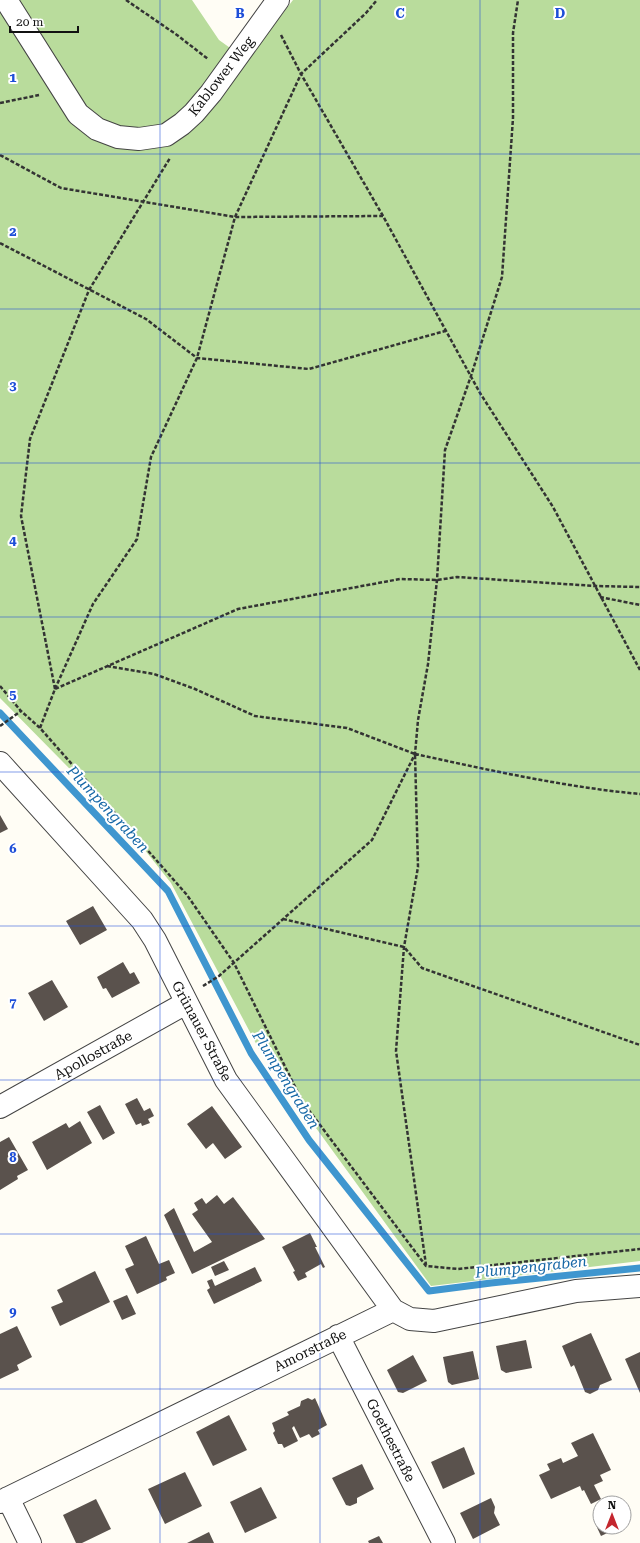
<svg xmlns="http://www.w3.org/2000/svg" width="640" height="1543" viewBox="0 0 640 1543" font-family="'Roboto Serif',serif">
<rect width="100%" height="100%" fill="#fffdf5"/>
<path fill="#b9dc9c" d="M0 0H192L219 40 247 60 293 0H640V1261L431 1286 260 1051 171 883 125 825 0 698Z"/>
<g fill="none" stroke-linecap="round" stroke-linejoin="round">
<path stroke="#3f96cf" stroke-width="7" d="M0 713 168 891 251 1053 309 1140 429 1291 491 1283 640 1268"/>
</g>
<path fill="#5a524d" d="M0 815 8 829 0 833Z
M93 906 107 930 80 945 66 921Z
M123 962 130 974 134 972 140 983 112 998 106 988 103 989 97 977Z
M52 980 68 1007 44 1021 28 993Z
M137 1098 144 1111 150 1108 154 1116 148 1119 150 1123 142 1126 141 1123 136 1125 125 1104Z
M100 1105 115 1133 103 1140 87 1112Z
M212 1106 242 1147 225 1159 213 1143 206 1149 187 1124Z
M80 1121 92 1143 47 1170 32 1142 66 1123 69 1128Z
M9 1137 28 1170 17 1176 18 1179 0 1190V1142Z
M217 1195 224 1204 233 1197 265 1239 192 1274 164 1215 174 1208 194 1252 212 1242 192 1214 198 1210 194 1203 202 1198 206 1204Z
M310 1233 317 1247H315L325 1267 323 1268 321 1264 305 1273 307 1277 298 1281 293 1272 295 1271 282 1247Z
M146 1236 159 1264 169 1260 175 1273 166 1277 167 1280 137 1294 125 1269 134 1265 125 1246Z
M224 1261 229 1270 215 1276 211 1267Z
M255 1267 262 1281 214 1304 207 1290 210 1288 207 1281 212 1279 215 1286Z
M95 1271 110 1302 60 1326 51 1307 63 1302 57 1290Z
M127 1295 136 1314 122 1320 113 1301Z
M17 1326 32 1357 17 1365 19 1370 0 1379V1334Z
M591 1333 612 1380 600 1385 598 1390 590 1394 585 1392 574 1365 571 1367 562 1346Z
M526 1340 532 1368 506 1373 501 1370 496 1346Z
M473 1351 479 1379 452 1385 448 1382 443 1357Z
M640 1352V1393L625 1359Z
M413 1355 427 1381 403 1393 398 1392 387 1370Z
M308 1398 312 1400 315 1398 327 1425 318 1430 320 1434 312 1438 309 1434 300 1438 294 1426 292 1428 298 1441 284 1448 282 1444H278L273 1433 275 1431 272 1423 289 1415 287 1412 300 1406 301 1401Z
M229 1415 247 1450 213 1466 196 1432Z
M593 1433 611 1470 600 1475 603 1481 594 1485 601 1499 591 1504 584 1490 582 1491 580 1486 551 1499 539 1475 550 1470 547 1464 561 1458 563 1463 578 1456 571 1443Z
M464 1447 475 1474 443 1489 431 1462Z
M362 1464 374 1489 357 1498V1503L350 1506 346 1505 332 1478Z
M185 1472 202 1506 165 1524 148 1489Z
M261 1487 277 1518 245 1533 230 1502Z
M491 1498 495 1507 494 1513 500 1525 473 1539 460 1513Z
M96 1499 111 1529 82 1543H76L63 1515Z
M600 1518V1527H620L601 1536 594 1521Z
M209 1532 214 1543H187Z
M379 1536 383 1543H369L368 1541Z"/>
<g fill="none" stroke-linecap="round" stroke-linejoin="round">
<defs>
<path id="street" d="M6 0 78 114 97 129 118 137 139 139 166 135 182 124 194 113 211 93 278 0
M0 763 142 920 155 940 226 1080 393 1310 410 1319 434 1321 576 1291 640 1286
M0 1107 186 1003
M338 1336 444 1543
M8 1498 30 1543
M0 1502 393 1310"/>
</defs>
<use href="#street" stroke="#444" stroke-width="24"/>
<path stroke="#333" stroke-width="2.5" stroke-dasharray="4 2" stroke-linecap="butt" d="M126 0 177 35 208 59
M281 35 301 74 383 216 480 393 553 507 640 670
M0 103 39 95
M0 155 61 188 235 217 383 216
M0 243 146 319 197 358 309 369 445 331
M600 597 640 605
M107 666 154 674 195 689 255 716 347 728 415 754 418 867 404 947 396 1051 426 1265
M0 686 21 711 40 728 187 895 234 963 302 1101 426 1266 458 1269 640 1249
M55 689 93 604 137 539 151 457 197 358 235 217 301 74 366 13 377 0
M55 689 21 516 30 439 89 290 170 158
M0 726 21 711
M40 728 55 689 238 609 400 579 437 580 457 577 595 586 640 587
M415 754C489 770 564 787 640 794
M283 919 404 947 422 968 640 1045
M203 986 219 976 372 840 415 754 418 720 428 664 437 580 445 450 471 376 502 277 513 118V33L518 0"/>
<use href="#street" stroke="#fff" stroke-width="22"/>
</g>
<path fill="none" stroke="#1d4ed8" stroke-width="1" stroke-opacity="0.55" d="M160 0V1543M320 0V1543M480 0V1543M0 154H640M0 309H640M0 463H640M0 617H640M0 772H640M0 926H640M0 1080H640M0 1234H640M0 1389H640"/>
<g text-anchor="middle" stroke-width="4" stroke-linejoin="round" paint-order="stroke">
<g font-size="14" fill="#111" stroke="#fff">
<text transform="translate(221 76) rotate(-52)" y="5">Kablower Weg</text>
<text transform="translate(202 1031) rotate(62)" y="5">Grünauer Straße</text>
<text transform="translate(93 1055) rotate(-29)" y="5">Apollostraße</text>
<text transform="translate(310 1350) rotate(-26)" y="5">Amorstraße</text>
<text transform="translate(391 1440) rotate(63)" y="5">Goethestraße</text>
</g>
<g font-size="15" font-style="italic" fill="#1768a6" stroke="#fff">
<text transform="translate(108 809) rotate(47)" y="5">Plumpengraben</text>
<text transform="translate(286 1080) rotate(58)" y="5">Plumpengraben</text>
<text transform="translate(531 1267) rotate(-6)" y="5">Plumpengraben</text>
</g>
</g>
<g font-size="13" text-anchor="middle" font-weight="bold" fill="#1d4ed8" stroke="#fff" stroke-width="4" stroke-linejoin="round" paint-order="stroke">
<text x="240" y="18">B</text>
<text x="400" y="18">C</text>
<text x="560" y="18">D</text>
<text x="13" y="82">1</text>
<text x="13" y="236">2</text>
<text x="13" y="390">3</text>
<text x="13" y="545">4</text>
<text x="13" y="699">5</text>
<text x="13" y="853">6</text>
<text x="13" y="1007">7</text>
<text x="13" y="1162">8</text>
<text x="13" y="1316">9</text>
</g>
<g transform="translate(612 1515)"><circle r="19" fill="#ffffff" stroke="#a0a0a0"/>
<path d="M0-3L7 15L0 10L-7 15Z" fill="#c4262e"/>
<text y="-6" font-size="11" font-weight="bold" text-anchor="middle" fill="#111111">N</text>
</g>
<path d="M10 26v6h68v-6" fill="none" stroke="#111111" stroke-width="2"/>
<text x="16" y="26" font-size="12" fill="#111111" stroke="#ffffff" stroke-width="3" paint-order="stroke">20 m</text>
</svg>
